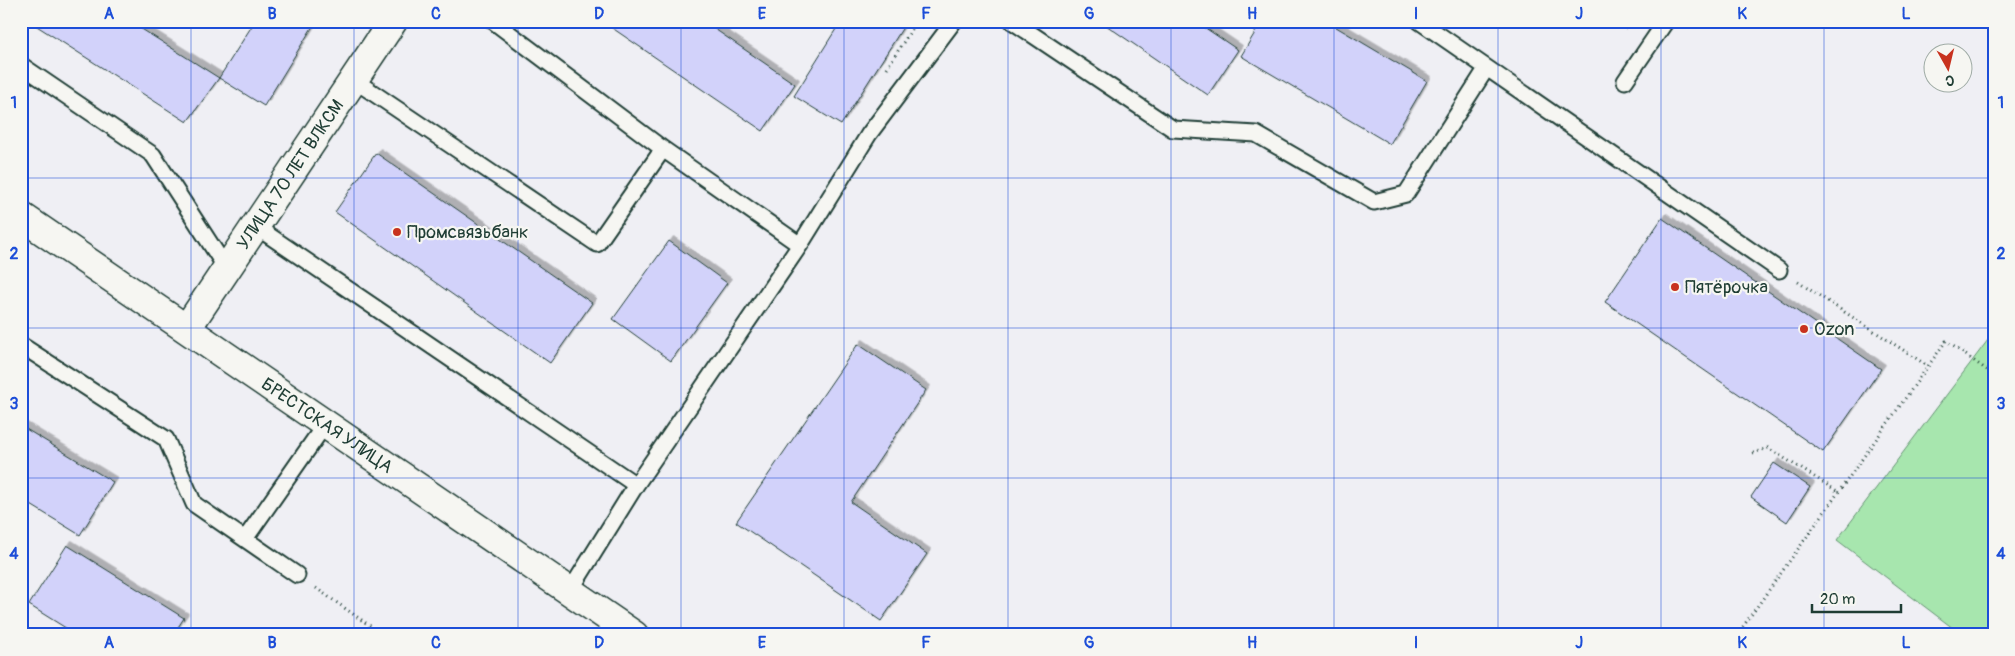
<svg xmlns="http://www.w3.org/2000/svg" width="2015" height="656" viewBox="0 0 2015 656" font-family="Pangolin,sans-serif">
<defs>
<filter id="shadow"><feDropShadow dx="4.5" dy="-4.5" stdDeviation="0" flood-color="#0004"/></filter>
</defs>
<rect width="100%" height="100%" fill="#efeff4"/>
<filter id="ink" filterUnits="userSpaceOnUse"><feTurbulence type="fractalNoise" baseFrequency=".02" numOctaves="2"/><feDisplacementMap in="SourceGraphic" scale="10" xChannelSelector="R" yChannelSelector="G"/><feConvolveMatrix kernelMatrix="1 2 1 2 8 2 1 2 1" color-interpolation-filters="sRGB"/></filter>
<g filter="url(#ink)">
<path fill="#a7e6ae" stroke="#639271" d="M1994 332V635H1962L1837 540Z"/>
<path fill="#d2d2fa" stroke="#1f3d34" filter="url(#shadow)" d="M29 21H129L219 78 187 122Z
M255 21H316L264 106 219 78Z
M602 21H703L795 84 763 131Z
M841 21H907L841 125 794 96Z
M1100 21H1195L1238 50 1208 95Z
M1262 21H1326L1427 81 1390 144 1241 56Z
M1614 21H1632L1626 29Z
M376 153 592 303 550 363 335 212Z
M1662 218 1881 369 1823 452 1605 302Z
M669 241 727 283 671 361 613 319Z
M858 344 926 390 851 502 927 554 881 621 736 522Z
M21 426 113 482 80 535 21 499Z
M1774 463 1810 487 1787 522 1751 497Z
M67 545 184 618 173 635H77L29 605Z"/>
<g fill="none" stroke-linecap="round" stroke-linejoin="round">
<defs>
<path id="service" d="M493 21 663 149 800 245
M1012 21 1173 129 1256 134 1374 202 1406 194 1486 69
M1419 21 1779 270
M21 65 153 155 226 268
M354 80 597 244 663 149
M1625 81 1666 21
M255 226 636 485
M21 345 166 439 194 504 297 575
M245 539 326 423
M570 591 636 485 800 245 869 134 954 21"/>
<g id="minor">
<path id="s1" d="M187 328 393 21"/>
</g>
<g id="tertiary">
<path id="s2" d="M21 216 634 635"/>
</g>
</defs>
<use href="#service" stroke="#1f3d34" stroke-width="19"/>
<use href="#minor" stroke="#1f3d34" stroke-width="31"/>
<use href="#tertiary" stroke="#1f3d34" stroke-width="31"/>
<path stroke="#1f3d34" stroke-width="3" stroke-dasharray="1 4" stroke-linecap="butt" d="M887 68 917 21
M1798 282 1928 366
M1753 453 1768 448 1837 491
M316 588 383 635
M1737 635 1946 341 1994 375"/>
<use href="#service" stroke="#f6f6f2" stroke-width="15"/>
<use href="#minor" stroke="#f6f6f2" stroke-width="28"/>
<use href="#tertiary" stroke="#f6f6f2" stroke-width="28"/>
</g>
</g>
<path fill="none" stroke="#1d4ed8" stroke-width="1" stroke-opacity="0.55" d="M191 21V635M354 21V635M518 21V635M681 21V635M844 21V635M1008 21V635M1171 21V635M1334 21V635M1498 21V635M1661 21V635M1824 21V635M21 178H1994M21 328H1994M21 478H1994"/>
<g fill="#c8321e" stroke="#f6f6f2" stroke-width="2">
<circle cx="397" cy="232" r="5"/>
<circle cx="1675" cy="287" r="5"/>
<circle cx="1804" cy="329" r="5"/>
</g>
<g text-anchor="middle" stroke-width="4.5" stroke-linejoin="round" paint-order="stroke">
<g font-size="18" fill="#1f3d34" stroke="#f6f6f2">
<text dy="6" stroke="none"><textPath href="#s1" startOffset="185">УЛИЦА 70 ЛЕТ ВЛКСМ</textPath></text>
<text dy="6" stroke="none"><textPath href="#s2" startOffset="371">БРЕСТСКАЯ УЛИЦА</textPath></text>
</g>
<g font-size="18" fill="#1f3d34" stroke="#f6f6f2" text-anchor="start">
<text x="407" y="238">Промсвязьбанк</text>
<text x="1685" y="293">Пятёрочка</text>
<text x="1814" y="335">Ozon</text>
</g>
</g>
<rect width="2015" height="656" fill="none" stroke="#f6f6f2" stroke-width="55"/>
<g transform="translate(1948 68) rotate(172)"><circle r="24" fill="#f6f6f2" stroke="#a0aca6"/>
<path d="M0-4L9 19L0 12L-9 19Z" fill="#c8321e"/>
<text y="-8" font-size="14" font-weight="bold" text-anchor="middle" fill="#1f3d34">С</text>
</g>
<path d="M1812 604v8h89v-8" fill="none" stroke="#1f3d34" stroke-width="2.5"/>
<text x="1820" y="604" font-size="15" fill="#1f3d34" stroke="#f6f6f2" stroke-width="4" paint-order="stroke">20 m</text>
<rect x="28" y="28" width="1960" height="600" fill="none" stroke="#1d4ed8" stroke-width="2"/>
<g font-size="16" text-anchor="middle" font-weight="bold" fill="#1d4ed8">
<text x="109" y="19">A</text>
<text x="272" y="19">B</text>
<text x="436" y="19">C</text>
<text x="599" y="19">D</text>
<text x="762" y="19">E</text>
<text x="926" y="19">F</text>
<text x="1089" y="19">G</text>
<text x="1252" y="19">H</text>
<text x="1416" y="19">I</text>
<text x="1579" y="19">J</text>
<text x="1742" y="19">K</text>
<text x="1906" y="19">L</text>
<text x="14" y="108">1</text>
<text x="2001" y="108">1</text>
<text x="14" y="259">2</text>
<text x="2001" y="259">2</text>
<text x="14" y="409">3</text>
<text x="2001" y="409">3</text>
<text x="14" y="559">4</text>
<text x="2001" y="559">4</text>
<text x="109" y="648">A</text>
<text x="272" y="648">B</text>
<text x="436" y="648">C</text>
<text x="599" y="648">D</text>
<text x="762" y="648">E</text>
<text x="926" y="648">F</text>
<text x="1089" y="648">G</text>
<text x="1252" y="648">H</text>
<text x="1416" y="648">I</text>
<text x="1579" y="648">J</text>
<text x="1742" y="648">K</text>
<text x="1906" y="648">L</text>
</g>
</svg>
